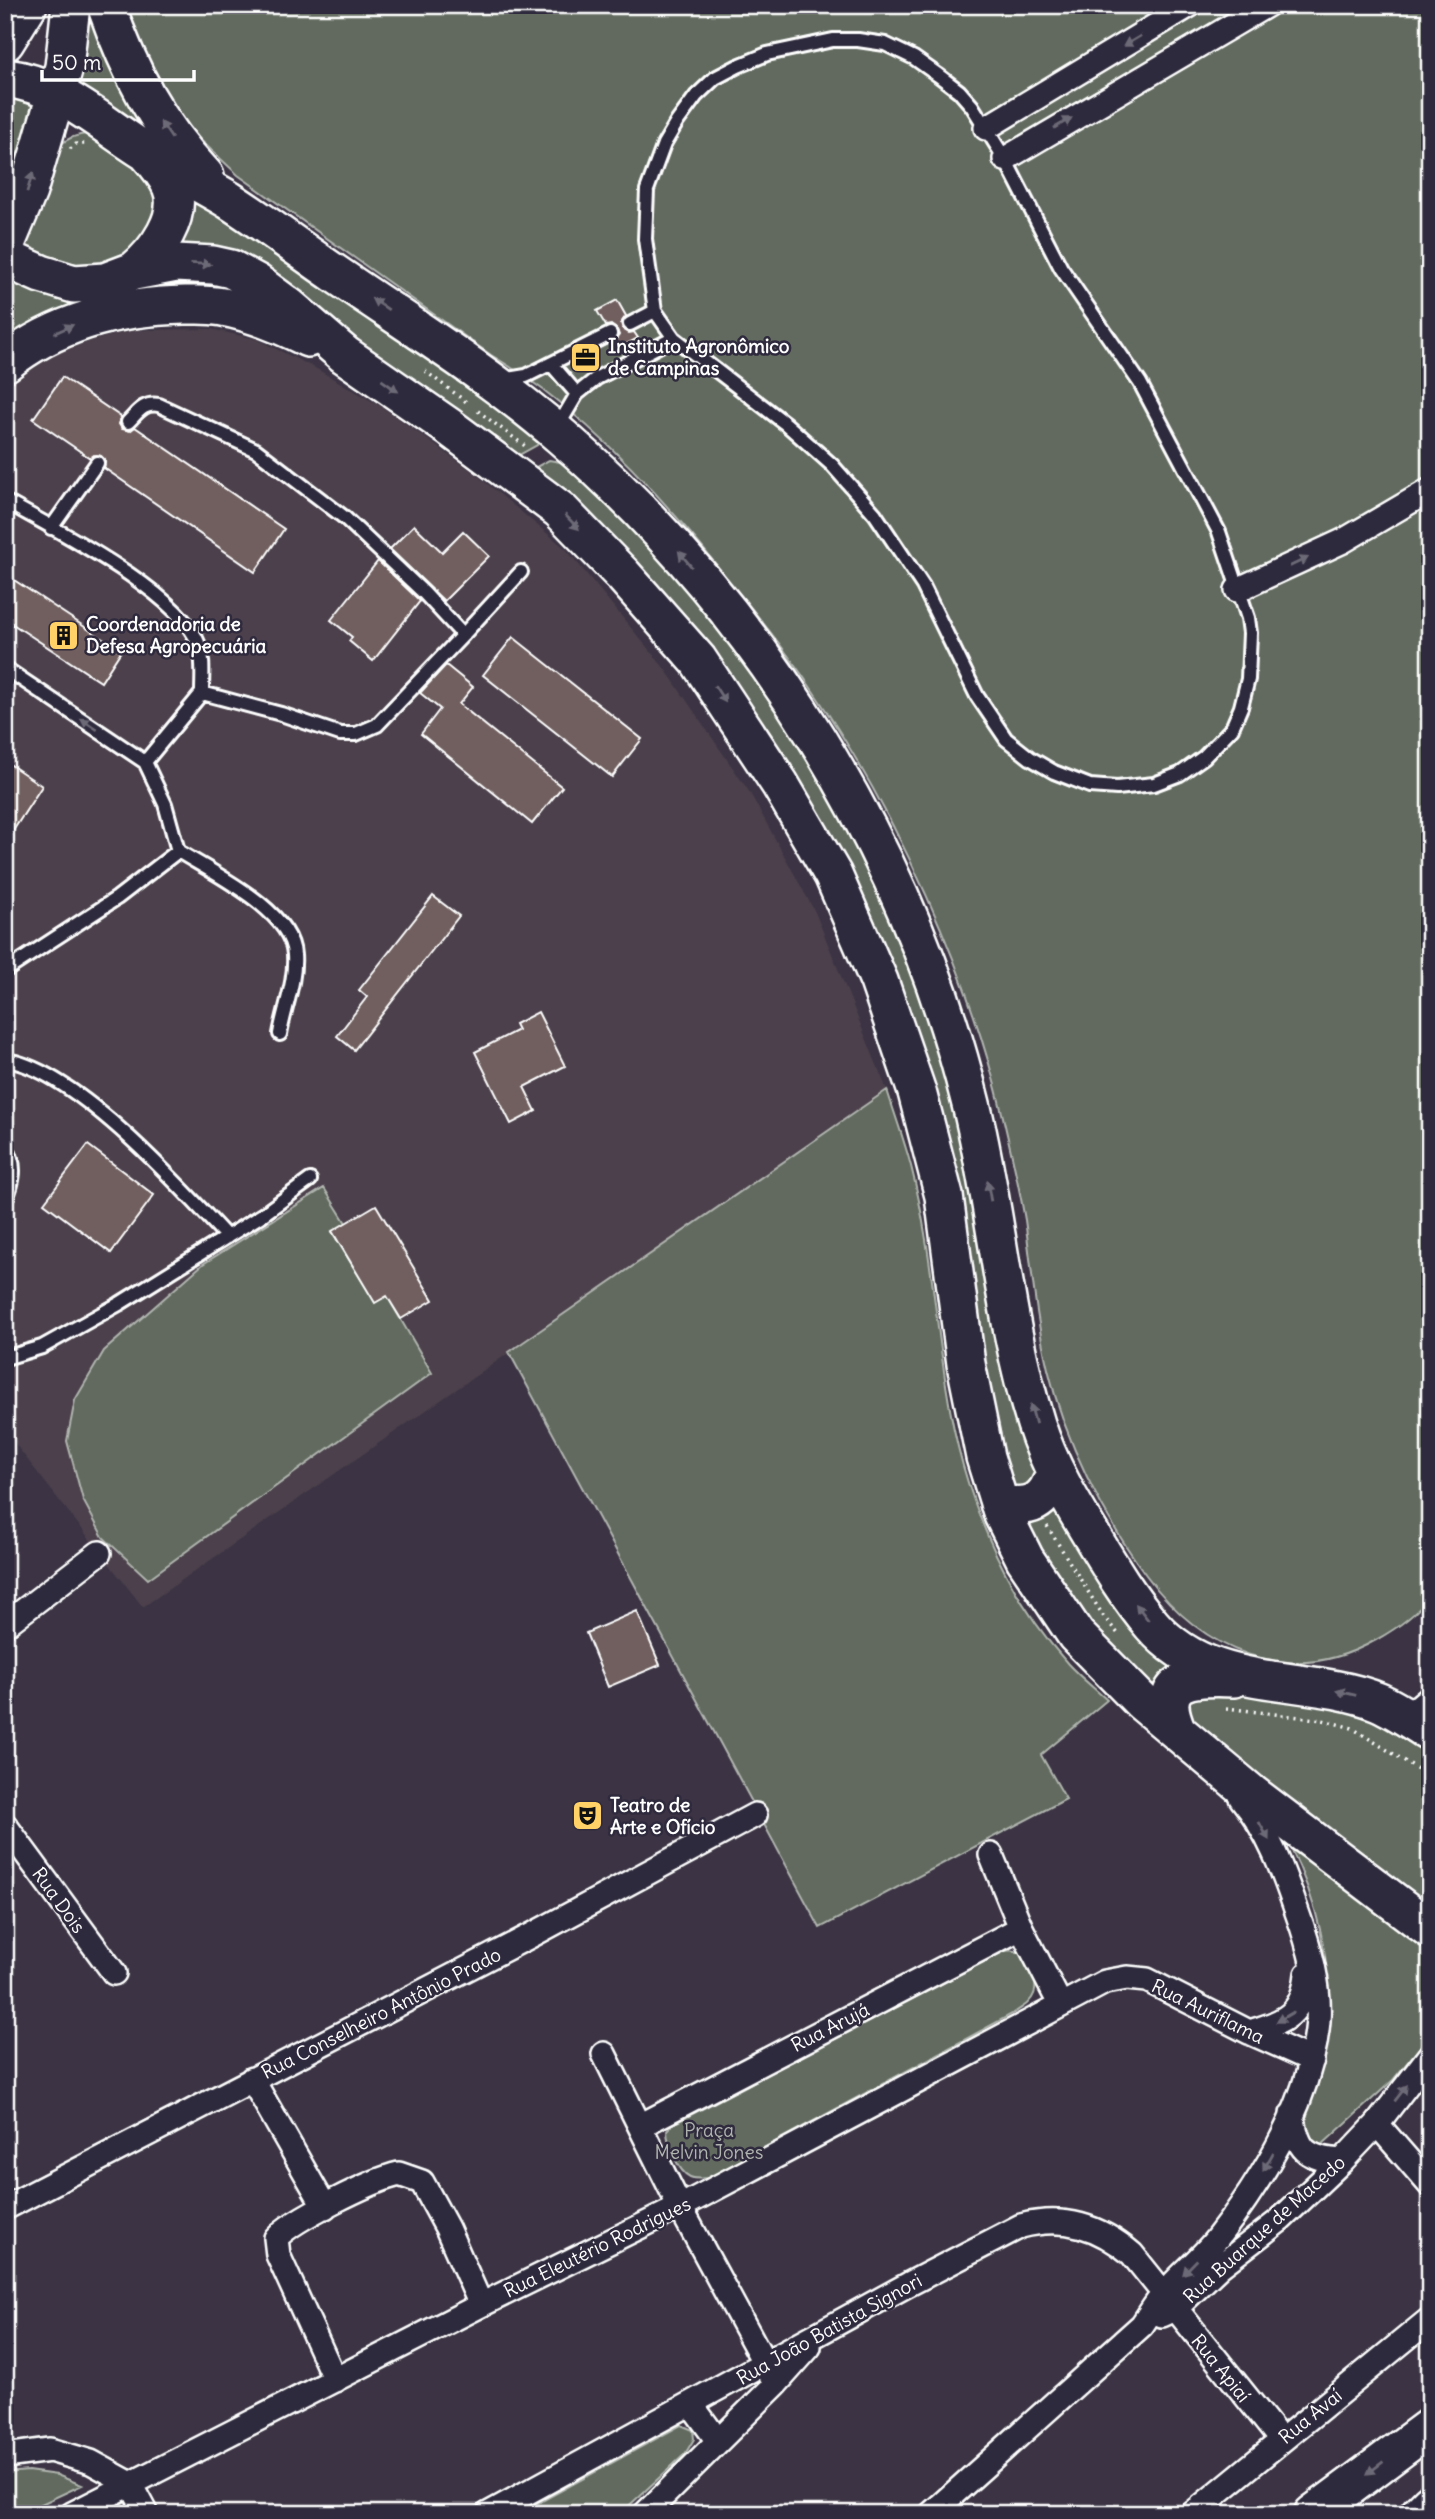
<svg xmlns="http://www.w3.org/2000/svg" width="1435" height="2519" viewBox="0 0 1435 2519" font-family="Delius,sans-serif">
<rect width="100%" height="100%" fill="#3c3444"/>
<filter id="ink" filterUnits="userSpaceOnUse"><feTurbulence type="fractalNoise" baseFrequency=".0143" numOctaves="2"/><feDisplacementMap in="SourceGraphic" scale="14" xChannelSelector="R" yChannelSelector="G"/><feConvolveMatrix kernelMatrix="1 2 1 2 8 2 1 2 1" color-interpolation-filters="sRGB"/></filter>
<g filter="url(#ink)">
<path fill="#4c414c" d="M210 329 256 339 315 368 382 407 473 472 566 549 665 669 750 793 815 912 887 1090 143 1607 5 1431V389L47 355 76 345 131 330Z"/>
<path fill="#626b5f" stroke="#b0b5af" stroke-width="2" d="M123 5H1430V1596C1416 1615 1396 1629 1376 1640 1288 1690 1202 1651 1146 1575 1102 1515 1065 1441 1048 1369 1036 1320 1032 1270 1025 1220 1019 1186 1011 1151 1003 1117 969 972 896 813 813 691 785 649 753 610 722 572 659 492 579 406 491 355L238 175 178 119 152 79Z
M83 22H92L108 63 139 117 142 128 74 88Z
M5 88 34 95 28 139 5 214Z
M93 133 119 145 155 186 159 212 146 245 92 270 19 249 53 152C65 138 75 135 93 133Z
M186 192 397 330 538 438 537 445 519 455 441 398 170 255Z
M9 273 205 281 227 288 246 299 5 346V281Z
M549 460 566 463 672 565 791 721 889 906 948 1056 1043 1481 1009 1493 837 866 538 480 536 467Z
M887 1090C895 1115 904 1140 911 1166 930 1239 935 1316 947 1391 962 1490 1001 1589 1068 1664 1080 1677 1094 1688 1107 1700L1041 1755 1066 1799 820 1928 509 1352Z
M324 1188 346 1223 332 1232 375 1302 387 1296 432 1373 148 1579 103 1537 83 1500 67 1441 75 1400 104 1351 203 1264Z
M1045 1511H1055L1180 1666 1155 1698 1088 1626 1026 1527 1024 1517Z
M1224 1691 1362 1713 1389 1725 1425 1748 1430 1754V1912L1194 1732 1185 1693Z
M1277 1822 1430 1941V2035L1393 2080 1322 2145 1313 2144C1297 2112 1317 2092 1323 2061 1326 2041 1328 2017 1328 1997 1328 1936 1307 1875 1277 1822Z
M1004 1951C1007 1951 1011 1950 1015 1951 1027 1955 1039 1983 1034 1994 1031 2003 1021 2008 1014 2013L708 2178C702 2178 696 2180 690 2177 678 2172 667 2143 667 2130L673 2124Z
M681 2425 693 2430 694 2439 685 2454 620 2514H518Z
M28 2471 57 2475 82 2485 20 2514H5V2473Z"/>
<path fill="#715e5e" stroke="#fff" stroke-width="2" d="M617 300 626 316 621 323 623 329 629 333 634 332 638 338 618 349 614 342 619 335 617 330 611 325 606 326 597 311Z
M62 377 121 417 119 424 122 429 130 431 135 427 284 529 255 572 104 468 105 460 101 456 94 455 90 458 33 419Z
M414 525 442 552 463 531 489 556 444 601 390 549Z
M378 561 420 601 373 661 349 641 352 637 331 620Z
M5 574 121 651 101 682 5 619Z
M513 637 642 739 612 777 483 675Z
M446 665 473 687 459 704 562 787 532 824 421 734 440 709 420 693Z
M5 761 42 786 5 843Z
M433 896 459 916 354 1050 337 1036 367 997 359 990Z
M538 1012 565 1066 524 1087 536 1111 511 1124 475 1052 518 1030 515 1024Z
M88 1145 154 1195 111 1253 44 1203Z
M376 1205 433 1300 401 1319 387 1296 375 1303 332 1231Z
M637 1611 660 1665 608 1687 586 1633Z"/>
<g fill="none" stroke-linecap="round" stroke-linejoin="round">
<defs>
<path id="lane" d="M833 40H858L885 44 914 58 938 75 959 91 972 106 1005 159 1061 268 1140 383 1219 532 1248 618 1250 633 1248 679 1241 707 1232 728 1204 757 1180 774 1154 784 1117 788 1090 786 1054 772 1030 758 1006 739 977 696 923 586 875 514 832 465 786 424 674 338 655 311 645 239 647 190 664 144 677 122 696 96 715 78 738 66 767 54Z
M630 324 655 311
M552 365 577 394
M502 380 526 376 610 334
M128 422C138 412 144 402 159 405L256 450 345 518 424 593 463 635 377 725 356 734H340L281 714 202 693
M557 428 577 394 597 378 674 338
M5 501C54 529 180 592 199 645 204 659 202 678 202 693L145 762
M51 528 97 463
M463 635 521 572
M5 668 145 762 165 804 178 851 117 898 5 971
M178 851C211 872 292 910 294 955 296 981 284 1009 280 1034
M5 1060C73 1068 180 1186 227 1237
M5 1147C18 1164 13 1183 5 1201
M5 1358 42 1347 119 1304 262 1215 310 1180"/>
<path id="street" d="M986 128 1190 5
M1005 159 1267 5
M1237 590 1343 541 1430 490
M5 1625 99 1553
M1400 1713 1418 1707 1430 1697
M5 1825 114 1973
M991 1855 1021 1928 1060 2004
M1249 2032C1286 2022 1303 2014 1307 1974
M604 2054 680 2207 776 2384
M252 2079 325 2207
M1292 2114C1298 2151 1305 2158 1342 2161
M1377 2124 1430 2185
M640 2126 1021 1928
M5 2208 532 1935 755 1815
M1162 2315 1175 2309 1219 2267 1280 2220 1342 2161 1377 2124 1430 2055
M335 2380 278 2255 276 2238C293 2219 373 2180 399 2174L422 2182 447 2228 481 2305
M691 2404 718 2441
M5 2456 50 2450 91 2462 131 2484 147 2514
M72 2514 481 2305 680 2207 1105 1982 1127 1978 1147 1980 1249 2032 1312 2060
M488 2514 909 2284 1021 2226C1064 2215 1099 2226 1132 2254L1281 2440
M645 2514 776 2384 809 2347
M931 2514 1142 2325C1149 2315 1155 2304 1163 2295 1180 2274 1202 2258 1218 2237 1266 2175 1311 2100 1318 2021 1321 1985 1309 1945 1297 1912 1283 1871 1269 1832 1241 1798
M1192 2514 1430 2319"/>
<path id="primary" d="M106 5C129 71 157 125 205 176
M5 42 28 5
M5 78C61 84 102 125 148 153 174 170 202 184 229 200 265 223 299 249 334 273 411 326 492 376 562 437 760 609 908 848 971 1104 997 1209 1003 1320 1036 1424 1049 1465 1071 1502 1093 1538 1111 1568 1129 1598 1152 1625 1211 1694 1304 1672 1379 1702 1397 1710 1414 1722 1430 1732
M5 246 28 191 64 67 71 5
M5 258 41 274 74 284 105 282 134 271 176 263 213 265 231 269 257 283 288 306 345 355 449 427 560 510 623 575 698 660 780 784 833 875 879 981 917 1092 944 1196 966 1364 985 1457 1003 1515 1025 1559 1076 1635 1142 1702 1252 1794 1430 1929
M134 271C156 253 184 216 171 186 166 174 157 164 149 155
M5 363C56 322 121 306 185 305 197 305 210 304 223 307 251 312 282 325 308 338
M999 1503C1031 1510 1045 1503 1055 1473
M1177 1731C1154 1677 1192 1676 1234 1678
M1313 2514 1430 2427
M1419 2514 1430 2503"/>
</defs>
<use href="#lane" stroke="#fff" stroke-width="18"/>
<use href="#street" stroke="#fff" stroke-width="28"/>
<use href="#primary" stroke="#fff" stroke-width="42"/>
<path stroke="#fff" stroke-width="3.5" stroke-dasharray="2 5" stroke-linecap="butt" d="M70 149 76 144H85
M425 371 469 404
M478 411 525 446
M1047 1526 1104 1617 1120 1636
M1226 1708 1323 1720 1352 1728 1421 1771 1430 1779"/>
<use href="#lane" stroke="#2f2a3d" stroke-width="12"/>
<use href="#street" stroke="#2f2a3d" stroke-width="23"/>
<use href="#primary" stroke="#2f2a3d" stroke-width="37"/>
</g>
<defs><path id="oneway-solid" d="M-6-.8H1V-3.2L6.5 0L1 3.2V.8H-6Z" transform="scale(1.75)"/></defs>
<g fill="#6d6a77">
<use href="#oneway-solid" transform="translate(1132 41) rotate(149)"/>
<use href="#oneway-solid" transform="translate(1063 123) rotate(-30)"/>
<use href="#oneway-solid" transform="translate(166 130) rotate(-124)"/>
<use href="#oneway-solid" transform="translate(30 182) rotate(-73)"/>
<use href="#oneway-solid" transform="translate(201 264) rotate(3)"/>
<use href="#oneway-solid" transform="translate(380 304) rotate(-146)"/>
<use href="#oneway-solid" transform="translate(64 329) rotate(-24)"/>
<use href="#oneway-solid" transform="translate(390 386) rotate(35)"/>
<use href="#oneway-solid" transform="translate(572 522) rotate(46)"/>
<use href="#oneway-solid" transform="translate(685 559) rotate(-130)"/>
<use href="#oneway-solid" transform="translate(1299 562) rotate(-26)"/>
<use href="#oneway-solid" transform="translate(720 694) rotate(57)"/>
<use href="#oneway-solid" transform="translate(89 724) rotate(-146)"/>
<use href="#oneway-solid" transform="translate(989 1191) rotate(-100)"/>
<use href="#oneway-solid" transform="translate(1033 1414) rotate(-105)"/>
<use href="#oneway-solid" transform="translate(1142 1612) rotate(-128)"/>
<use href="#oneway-solid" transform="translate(1346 1693) rotate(-167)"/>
<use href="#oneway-solid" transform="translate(1264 1831) rotate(61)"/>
<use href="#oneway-solid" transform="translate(1285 2017) rotate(149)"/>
<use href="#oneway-solid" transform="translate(1401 2093) rotate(-52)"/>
<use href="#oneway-solid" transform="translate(1268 2162) rotate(119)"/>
<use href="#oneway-solid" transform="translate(1190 2267) rotate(134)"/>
<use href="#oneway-solid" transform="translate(1375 2468) rotate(143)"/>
</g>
</g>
<defs>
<symbol id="office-square" viewBox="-11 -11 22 22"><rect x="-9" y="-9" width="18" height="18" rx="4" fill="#ffd166" stroke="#2f2a3d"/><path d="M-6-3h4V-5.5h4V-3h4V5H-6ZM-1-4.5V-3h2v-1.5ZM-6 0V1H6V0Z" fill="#111"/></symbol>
<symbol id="building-square" viewBox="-11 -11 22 22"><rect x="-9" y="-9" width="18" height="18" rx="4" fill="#ffd166" stroke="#2f2a3d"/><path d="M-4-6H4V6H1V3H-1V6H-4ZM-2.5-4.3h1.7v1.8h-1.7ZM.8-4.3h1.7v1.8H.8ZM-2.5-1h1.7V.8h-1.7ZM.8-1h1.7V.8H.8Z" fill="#111"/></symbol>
<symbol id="theatre-square" viewBox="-11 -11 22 22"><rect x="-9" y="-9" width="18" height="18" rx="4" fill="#ffd166" stroke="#2f2a3d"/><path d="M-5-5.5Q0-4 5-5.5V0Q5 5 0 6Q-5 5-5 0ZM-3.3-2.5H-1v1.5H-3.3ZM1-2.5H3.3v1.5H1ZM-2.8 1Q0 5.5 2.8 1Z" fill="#111"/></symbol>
</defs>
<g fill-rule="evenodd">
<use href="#office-square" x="568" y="340" width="35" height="35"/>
<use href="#building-square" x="46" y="618" width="35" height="35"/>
<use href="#theatre-square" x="570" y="1798" width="35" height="35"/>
</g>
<g text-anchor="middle" stroke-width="5" stroke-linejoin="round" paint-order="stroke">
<g font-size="19" font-weight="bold" fill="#fff" stroke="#2f2a3d" text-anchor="start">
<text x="608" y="353">Instituto Agronômico<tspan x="608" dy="22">de Campinas</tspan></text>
<text x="86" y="631">Coordenadoria de<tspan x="86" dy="22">Defesa Agropecuária</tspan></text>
<text x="610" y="1812">Teatro de<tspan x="610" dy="22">Arte e Ofício</tspan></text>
</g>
<g font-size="19" fill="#fff" stroke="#2f2a3d">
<text transform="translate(59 1900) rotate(54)" y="7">Rua Dois</text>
<text transform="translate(1208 2011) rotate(26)" y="7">Rua Auriflama</text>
<text transform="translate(381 2013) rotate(-27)" y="7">Rua Conselheiro Antônio Prado</text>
<text transform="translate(830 2027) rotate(-27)" y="7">Rua Arujá</text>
<text transform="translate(1264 2229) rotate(-42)" y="7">Rua Buarque de Macedo</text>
<text transform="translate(597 2247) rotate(-26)" y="7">Rua Eleutério Rodrigues</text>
<text transform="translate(829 2329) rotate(-29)" y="7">Rua João Batista Signori</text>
<text transform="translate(1221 2368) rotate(51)" y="7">Rua Apiaí</text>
<text transform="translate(1310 2416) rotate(-39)" y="7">Rua Avaí</text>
</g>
<g font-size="19" fill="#b0b5af" stroke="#2f2a3d">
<text x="709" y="2137">Praça<tspan x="709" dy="22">Melvin Jones</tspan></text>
</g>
</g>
<rect width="1435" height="2519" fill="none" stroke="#2f2a3d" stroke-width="28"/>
<rect x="14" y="14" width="1407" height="2491" fill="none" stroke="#fff" stroke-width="2.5" filter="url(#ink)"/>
<path d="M42 70v10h152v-10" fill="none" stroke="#ffffff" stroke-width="3.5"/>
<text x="52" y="70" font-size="21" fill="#ffffff" stroke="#2f2a3d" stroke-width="5" paint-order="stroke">50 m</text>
</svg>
